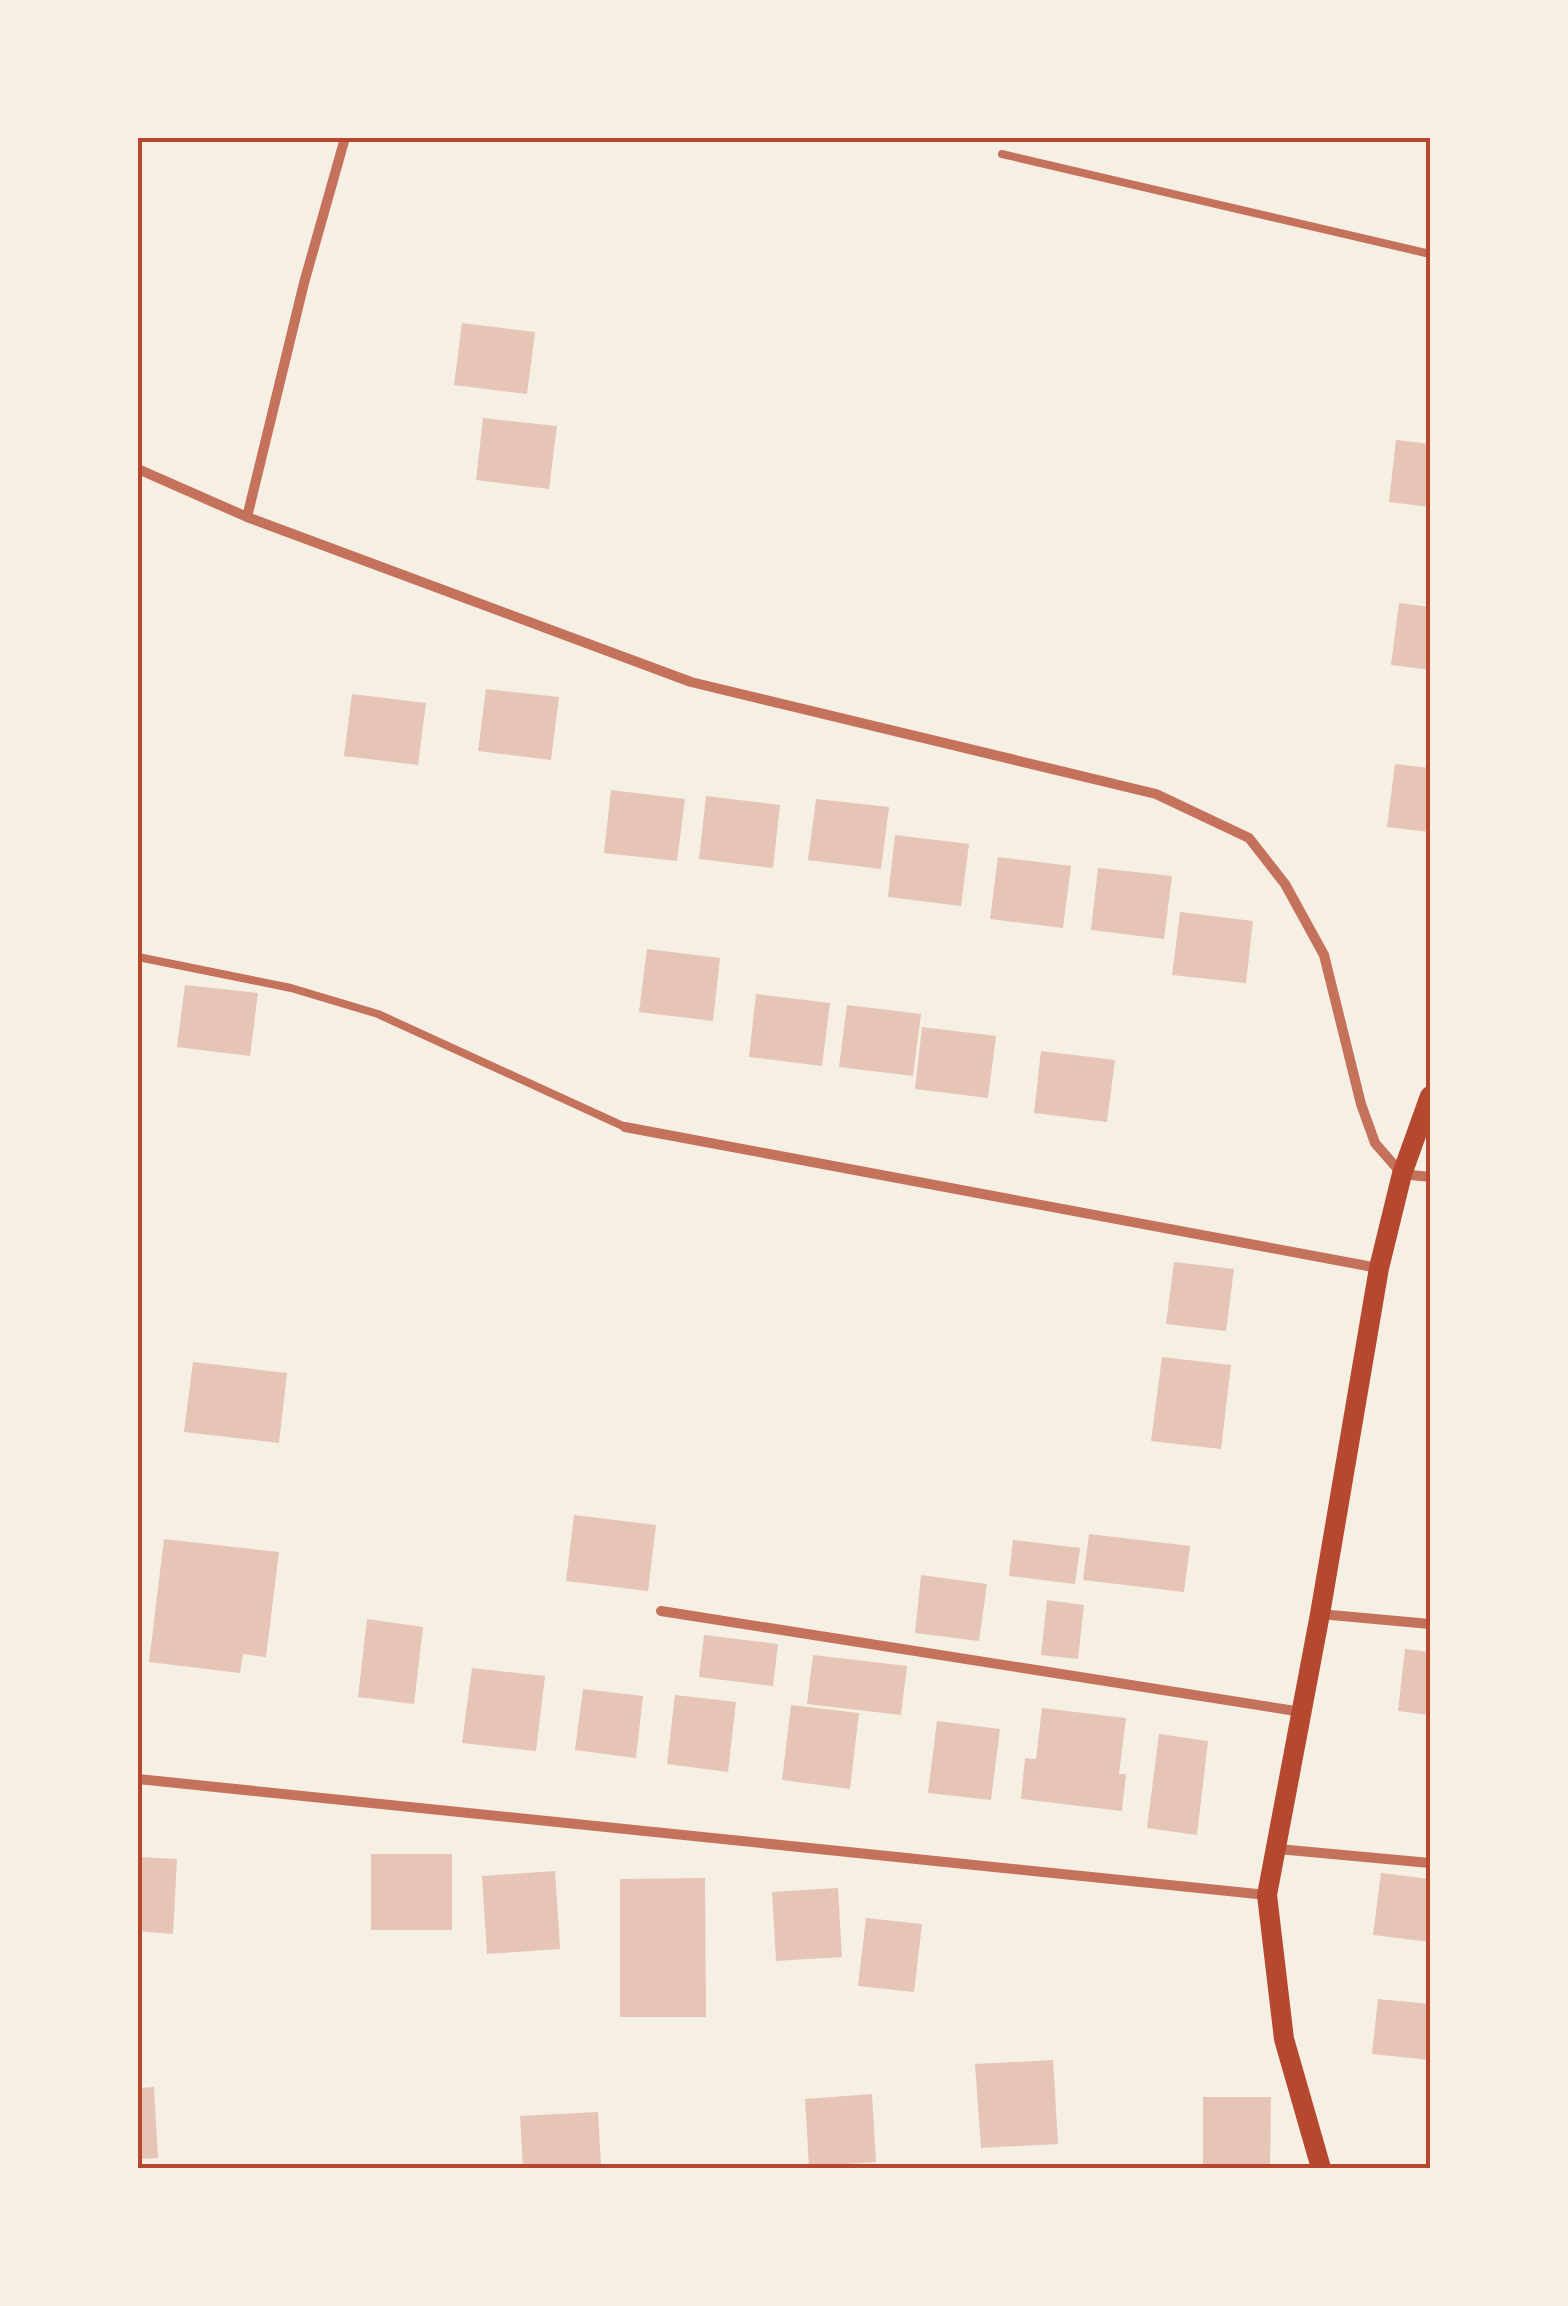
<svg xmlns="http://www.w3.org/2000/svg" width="1568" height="2306" viewBox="0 0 1568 2306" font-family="Inter,sans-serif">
<rect width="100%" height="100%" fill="#f6efe4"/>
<path fill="#e6c5b7" d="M462 323 535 332 527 394 454 385Z
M483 418 557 426 549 489 476 480Z
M1396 440 1430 444V507L1389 502Z
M1399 603 1430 607V670L1391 665Z
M486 689 559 697 551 760 478 751Z
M352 694 426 703 418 765 344 756Z
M1395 764 1430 768V832L1387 827Z
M611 790 685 799 677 861 604 853Z
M706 796 780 805 773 868 699 859Z
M816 799 889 807 881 869 808 860Z
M895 835 969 844 961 906 888 897Z
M998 857 1071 866 1063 928 990 919Z
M1098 868 1172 876 1164 939 1091 930Z
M1180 912 1253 921 1246 983 1172 975Z
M647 949 720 958 713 1021 639 1012Z
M185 985 258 993 250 1056 177 1047Z
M756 994 830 1003 822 1066 749 1057Z
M847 1005 921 1014 913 1076 839 1067Z
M922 1027 996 1036 988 1098 915 1089Z
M1041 1051 1115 1060 1107 1122 1034 1113Z
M1174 1262 1234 1269 1226 1331 1166 1324Z
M1162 1357 1231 1365 1221 1449 1151 1441Z
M193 1362 287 1373 279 1443 184 1432Z
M574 1515 656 1525 648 1591 566 1581Z
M1089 1534 1190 1546 1184 1592 1083 1580Z
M164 1539 279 1552 266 1657 243 1654 240 1673 149 1662Z
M1013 1540 1080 1548 1075 1584 1009 1576Z
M921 1575 987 1584 979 1641 915 1633Z
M1047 1600 1084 1605 1078 1659 1041 1655Z
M367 1619 423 1627 414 1704 358 1697Z
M704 1635 778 1644 773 1686 699 1677Z
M1405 1649 1430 1652V1715L1398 1711Z
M813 1655 907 1666 901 1715 807 1704Z
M472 1668 545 1676 536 1751 462 1743Z
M583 1689 643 1696 636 1758 575 1750Z
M675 1695 736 1702 728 1772 667 1764Z
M791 1705 859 1713 850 1789 782 1780Z
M1042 1708 1126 1718 1119 1774H1126L1122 1811 1021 1799 1025 1758 1036 1759Z
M937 1721 1000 1729 991 1800 928 1793Z
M1159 1734 1208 1741 1197 1835 1147 1828Z
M371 1854H452V1930H371Z
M138 1857 177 1859 173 1934 138 1931Z
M555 1871 560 1949 487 1954 482 1876Z
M1381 1873 1430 1879V1942L1373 1935Z
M705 1878 706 2017H620V1879Z
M838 1888 842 1957 776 1961 772 1892Z
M866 1918 922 1924 914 1992 858 1986Z
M1378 1999 1430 2004V2060L1372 2054Z
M1053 2060 1058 2144 981 2148 975 2064Z
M154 2087 158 2158 138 2159V2088Z
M872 2094 876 2162 809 2167 805 2099Z
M1203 2097H1271L1270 2168H1203Z
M598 2112 601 2165 523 2168 520 2116Z"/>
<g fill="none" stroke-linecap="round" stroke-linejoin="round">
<path stroke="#c5725c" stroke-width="8" d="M1002 154 1430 254
M138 957 291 988 378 1014 625 1127"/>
<path stroke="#c5725c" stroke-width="10" d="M138 469 247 517 691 682 1156 794 1249 838 1285 884 1324 955 1361 1104 1375 1143 1402 1174 1430 1177
M247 517 304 283 345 138
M625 1127 1378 1268
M661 1611 1302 1712
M1320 1614 1430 1624
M138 1779 1267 1895
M1278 1849 1430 1863"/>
<path stroke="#b5482f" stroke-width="20" d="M1321 2168 1284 2039 1267 1895 1320 1614 1379 1268 1402 1174 1430 1096"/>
</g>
<rect width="1568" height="2306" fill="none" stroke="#f6efe4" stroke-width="280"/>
<rect x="140" y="140" width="1288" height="2026" fill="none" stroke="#b5482f" stroke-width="4"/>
</svg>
